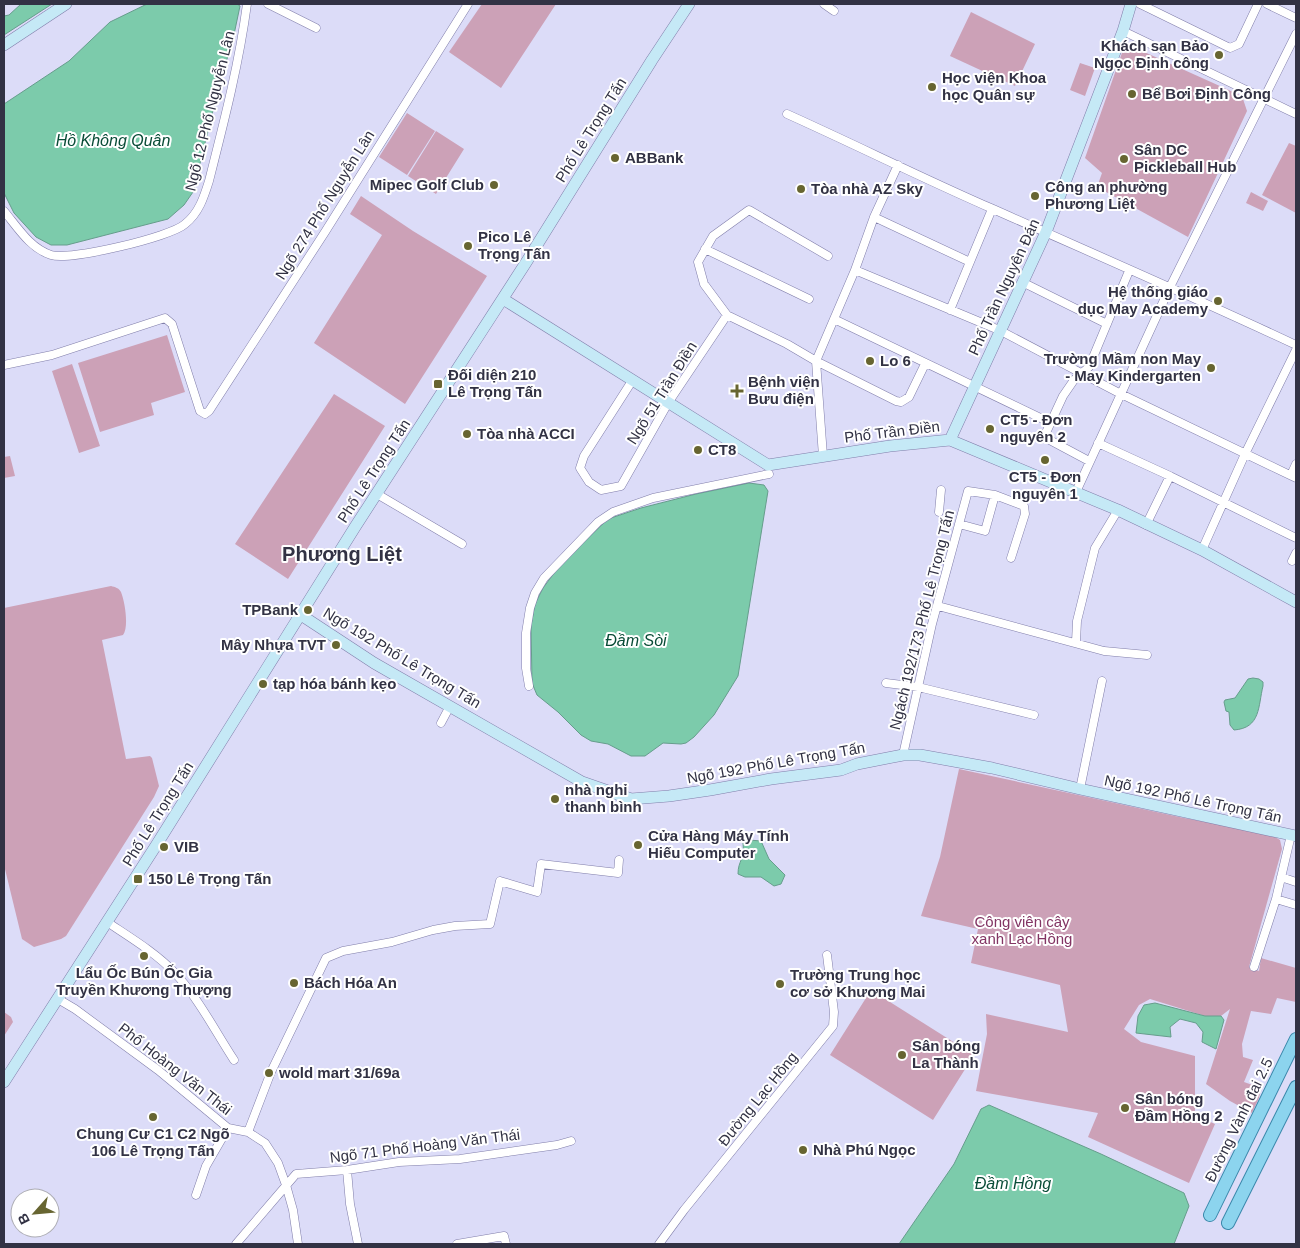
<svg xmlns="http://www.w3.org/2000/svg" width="1300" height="1248" viewBox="0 0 1300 1248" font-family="Arial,sans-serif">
<rect width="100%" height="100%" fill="#dcdcf8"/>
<path fill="#cca1b7" d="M482 4H556L501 88 449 52Z
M971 12 1035 44 1015 86 950 56Z
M1131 46 1242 96 1247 111 1188 237 1097 187 1102 173 1085 158 1123 50Z
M1080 63 1095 68 1085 96 1070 90Z
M407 113 435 131 407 175 379 157Z
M436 131 464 149 436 194 408 176Z
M1289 143 1296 146V213L1262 195Z
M1251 192 1268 201 1263 211 1246 203Z
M361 196 413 231 487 276 405 404 314 343 382 235 350 214Z
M167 335 185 392 151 403 154 415 100 432 78 363Z
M72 364 100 446 79 453 52 371Z
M334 394 385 426 288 579 235 544Z
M10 456 15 476 4 478V457Z
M111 586C115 587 119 588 121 592 125 602 129 627 123 635L102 640 126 759 150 756 152 758 159 786 154 797 66 936 61 939 34 947 22 939 4 865V803H5L4 795V608Z
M959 769 1184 818 1269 833 1280 840 1282 849 1249 967 1259 971 1261 958 1296 968V1002L1277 998 1271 1014 1251 1011 1242 1044 1243 1057 1253 1060 1244 1082 1261 1088 1259 1098 1252 1113 1230 1101 1206 1084 1230 1009 1221 1016H1205L1150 999 1139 1005 1124 1029 1141 1042 1195 1056V1115L1215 1124 1189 1183 1088 1137 1098 1113 976 1091 987 1034 986 1014 1068 1032 1060 985 971 963 978 929 921 916 940 857Z
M871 990 974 1055 933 1120 830 1055Z
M4 1012 11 1017 13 1022 4 1036Z"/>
<path fill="#7ccbab" stroke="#669d8c" d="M21 4H52L4 35V16L9 15Z
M147 4H237L240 6 232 44 222 74 193 192 184 205 168 219 67 245H51L36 237 14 213 4 193V104L69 61 110 22Z
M749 483 764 485 768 491 738 676 714 715 694 737 686 743 681 744 663 743 645 756H631L608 744 591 741 581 735 558 712 537 695 532 683 531 625 535 604 543 588 561 564 608 519 641 508 696 494Z
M1253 678 1259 679 1263 682V686C1258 706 1261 728 1234 730L1230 725 1229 712 1226 711 1224 702 1225 700 1235 698 1248 679Z
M749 840 761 841 769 859 785 875 781 884 774 886 761 877H745L738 874C738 860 745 860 743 843Z
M1155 1003 1205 1016H1221L1224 1020 1216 1049 1202 1042 1203 1032 1196 1023 1180 1019 1170 1027 1171 1037 1136 1033 1138 1016 1144 1005Z
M989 1105 1101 1154 1184 1193 1189 1206 1174 1244H899L954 1164 981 1109Z"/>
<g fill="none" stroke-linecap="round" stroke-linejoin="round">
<defs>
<path id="street" d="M268 4 316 28
M824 4 834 11
M1140 4 1230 48 1239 44 1258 4
M1267 4 1296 18
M1123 31 1296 114
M787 114C856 145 924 179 993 209 1094 254 1196 298 1296 345
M4 211C18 228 30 248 51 255 69 261 171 237 185 224 199 213 204 197 209 181 224 122 239 64 247 4
M874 217 970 262
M705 249 809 299
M828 256 749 210 713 236 698 262 704 284 727 315 787 344 816 361 896 401 901 402 909 397 925 364
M855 270 999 330 1121 394 1296 478
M1022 282 1107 324
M950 310 992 209
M834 319 1051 423
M4 365 52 355 165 318 172 324 200 411 205 414 209 411 325 232 468 4
M632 381 584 456 580 468 589 482 601 490 621 486 668 403 727 315
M1098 443 1170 476
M823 456 816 361 855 270 874 217 898 165
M1089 461 1044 437 1063 396 1074 380 1089 367 1129 271
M1291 475 1296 464
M1076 492 1170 287 1296 34
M377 494 462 544
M939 512 941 490
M959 524 985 531 995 495
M1146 525 1170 476 1296 538
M1202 550 1245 454 1296 350
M1292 561 1296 553
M938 606 1104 651 1147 655
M1076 642 1077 621 1095 548 1118 510
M886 683 918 687 1034 715
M529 686 526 668V633L530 608 535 593 544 578 598 522 613 512 653 498 769 474
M441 723 450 706
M903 755 932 624 968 491 995 495 1024 506 1025 514 1011 558
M1080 789 1102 681
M1281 877 1296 882
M1276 899 1296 905
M107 922C131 938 156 953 175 973 199 999 215 1031 234 1060
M1254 967 1276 899 1291 835
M58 999 75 1009 158 1070 228 1128 248 1132 265 1143 278 1163 286 1185 293 1210 298 1244
M248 1132 271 1072 326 958 343 951 392 942 433 930 455 926 490 924 500 881 537 892 541 864 618 873 619 860
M347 1170 350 1204 358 1244
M196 1195 206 1166 228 1128
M236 1244 296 1174 347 1170 399 1162 460 1159 557 1145 571 1141
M457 1244 504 1236 506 1244
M659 1244 684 1210 833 1026 834 1012 827 955"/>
<path id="secondary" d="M4 45 66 4
M503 299 768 465 890 446 950 440 1118 510 1202 550 1296 602
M950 440 1046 232 1123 31 1131 4
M301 615 374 663 582 782 631 799 669 796 710 790 771 779 841 770 857 764 903 755H920L992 768 1080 789 1296 836
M4 1082 157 844 355 527 527 261 652 60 689 4"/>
<path id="primary" d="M1210 1215 1296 1039
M1228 1223 1296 1087"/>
</defs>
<use href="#street" stroke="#807eaa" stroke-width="9"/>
<use href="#secondary" stroke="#807eaa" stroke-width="12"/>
<use href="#primary" stroke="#3a88ab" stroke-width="14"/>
<use href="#street" stroke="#fff" stroke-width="8"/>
<use href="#secondary" stroke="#c5e9f6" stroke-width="11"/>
<use href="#primary" stroke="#8cd4ee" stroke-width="12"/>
</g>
<g fill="#676531" stroke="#fff" stroke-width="2">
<circle cx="1219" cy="55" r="5"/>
<circle cx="932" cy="87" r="5"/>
<circle cx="1132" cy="94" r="5"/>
<circle cx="615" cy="158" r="5"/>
<circle cx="1124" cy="159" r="5"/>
<circle cx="494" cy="185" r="5"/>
<circle cx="801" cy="189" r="5"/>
<circle cx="1035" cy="196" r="5"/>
<circle cx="468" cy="246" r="5"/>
<circle cx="1218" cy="301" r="5"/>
<circle cx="870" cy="361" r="5"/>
<circle cx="1211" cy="368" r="5"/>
<rect x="433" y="379" width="10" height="10" rx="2.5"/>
<path d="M734.5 383.5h5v5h5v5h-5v5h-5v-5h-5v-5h5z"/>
<circle cx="990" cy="429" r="5"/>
<circle cx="467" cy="434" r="5"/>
<circle cx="698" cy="450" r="5"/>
<circle cx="1045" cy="460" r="5"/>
<circle cx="308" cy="610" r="5"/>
<circle cx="336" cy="645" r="5"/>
<circle cx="263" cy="684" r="5"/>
<circle cx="555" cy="799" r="5"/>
<circle cx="638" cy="845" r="5"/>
<circle cx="164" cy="847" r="5"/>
<rect x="133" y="874" width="10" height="10" rx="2.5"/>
<circle cx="144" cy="956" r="5"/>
<circle cx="294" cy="983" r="5"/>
<circle cx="780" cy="984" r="5"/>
<circle cx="902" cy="1055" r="5"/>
<circle cx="269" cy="1073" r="5"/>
<circle cx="1125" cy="1108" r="5"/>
<circle cx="153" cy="1117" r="5"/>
<circle cx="803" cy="1150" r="5"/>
</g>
<g text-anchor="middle" stroke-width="4" stroke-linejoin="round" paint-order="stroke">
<g font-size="15" font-weight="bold" fill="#323244" stroke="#fff" text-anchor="start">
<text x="1209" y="51" text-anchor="end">Khách sạn Bảo<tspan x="1209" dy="17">Ngọc Định công</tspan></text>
<text x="942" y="83">Học viện Khoa<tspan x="942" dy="17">học Quân sự</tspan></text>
<text x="1142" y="99">Bể Bơi Định Công</text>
<text x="1134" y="155">Sân DC<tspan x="1134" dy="17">Pickleball Hub</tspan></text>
<text x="625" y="163">ABBank</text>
<text x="484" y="190" text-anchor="end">Mipec Golf Club</text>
<text x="1045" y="192">Công an phường<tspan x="1045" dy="17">Phương Liệt</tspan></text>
<text x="811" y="194">Tòa nhà AZ Sky</text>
<text x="478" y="242">Pico Lê<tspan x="478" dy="17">Trọng Tấn</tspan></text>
<text x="1208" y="297" text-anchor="end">Hệ thống giáo<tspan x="1208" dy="17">dục May Academy</tspan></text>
<text x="1201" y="364" text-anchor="end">Trường Mầm non May<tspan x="1201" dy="17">- May Kindergarten</tspan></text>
<text x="880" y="366">Lo 6</text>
<text x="448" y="380">Đối diện 210<tspan x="448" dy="17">Lê Trọng Tấn</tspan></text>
<text x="748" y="387">Bệnh viện<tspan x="748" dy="17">Bưu điện</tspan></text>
<text x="1000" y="425">CT5 - Đơn<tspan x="1000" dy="17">nguyên 2</tspan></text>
<text x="477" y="439">Tòa nhà ACCI</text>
<text x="708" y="455">CT8</text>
<text x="1045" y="482" text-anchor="middle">CT5 - Đơn<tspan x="1045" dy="17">nguyên 1</tspan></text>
<text x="298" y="615" text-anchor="end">TPBank</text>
<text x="326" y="650" text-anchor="end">Mây Nhựa TVT</text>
<text x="273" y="689">tạp hóa bánh kẹo</text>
<text x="565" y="795">nhà nghỉ<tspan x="565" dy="17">thanh bình</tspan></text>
<text x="648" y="841">Cửa Hàng Máy Tính<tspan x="648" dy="17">Hiếu Computer</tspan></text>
<text x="174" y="852">VIB</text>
<text x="148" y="884">150 Lê Trọng Tấn</text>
<text x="144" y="978" text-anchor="middle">Lẩu Ốc Bún Ốc Gia<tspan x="144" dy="17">Truyền Khương Thượng</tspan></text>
<text x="790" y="980">Trường Trung học<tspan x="790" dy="17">cơ sở Khương Mai</tspan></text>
<text x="304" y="988">Bách Hóa An</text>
<text x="912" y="1051">Sân bóng<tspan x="912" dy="17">La Thành</tspan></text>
<text x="279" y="1078">wold mart 31/69a</text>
<text x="1135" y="1104">Sân bóng<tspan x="1135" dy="17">Đầm Hồng 2</tspan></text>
<text x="153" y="1139" text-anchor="middle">Chung Cư C1 C2 Ngõ<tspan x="153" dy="17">106 Lê Trọng Tấn</tspan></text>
<text x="813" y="1155">Nhà Phú Ngọc</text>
</g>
<g font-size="15" fill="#323244" stroke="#fff">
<text transform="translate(210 111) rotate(-76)" y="5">Ngõ 12 Phố Nguyễn Lân</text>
<text transform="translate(591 130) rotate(-58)" y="5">Phố Lê Trọng Tấn</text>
<text transform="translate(325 205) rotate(-58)" y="5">Ngõ 274 Phố Nguyễn Lân</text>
<text transform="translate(1004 287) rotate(-65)" y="5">Phố Trần Nguyên Đán</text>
<text transform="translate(662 393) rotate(-58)" y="5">Ngõ 51 Trần Điền</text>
<text transform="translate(892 432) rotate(-7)" y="5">Phố Trần Điền</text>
<text transform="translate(374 471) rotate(-57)" y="5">Phố Lê Trọng Tấn</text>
<text transform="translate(922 620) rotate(-76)" y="5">Ngách 192/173 Phố Lê Trọng Tấn</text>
<text transform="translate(402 658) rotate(31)" y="5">Ngõ 192 Phố Lê Trọng Tấn</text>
<text transform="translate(776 763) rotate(-10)" y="5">Ngõ 192 Phố Lê Trọng Tấn</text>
<text transform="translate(1193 799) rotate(12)" y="5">Ngõ 192 Phố Lê Trọng Tấn</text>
<text transform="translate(158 814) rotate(-58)" y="5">Phố Lê Trọng Tấn</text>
<text transform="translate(175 1069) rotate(38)" y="5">Phố Hoàng Văn Thái</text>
<text transform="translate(758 1099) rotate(-51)" y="5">Đường Lạc Hồng</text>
<text transform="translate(1239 1120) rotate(-64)" y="5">Đường Vành đai 2.5</text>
<text transform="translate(425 1146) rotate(-7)" y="5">Ngõ 71 Phố Hoàng Văn Thái</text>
</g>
<g font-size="15" fill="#833564" stroke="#fff">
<text x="1022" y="927">Công viên cây<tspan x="1022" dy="17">xanh Lạc Hồng</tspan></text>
</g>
<g font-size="16" font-style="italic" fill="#094c37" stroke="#fff">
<text x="113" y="146">Hồ Không Quân</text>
<text x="636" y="646">Đầm Sòi</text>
<text x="1013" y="1189">Đầm Hồng</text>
</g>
<g font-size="20" font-weight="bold" fill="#323244" stroke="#fff">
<text x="342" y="561">Phương Liệt</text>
</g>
</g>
<rect width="1300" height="1248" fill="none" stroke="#323244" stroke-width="10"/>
<g transform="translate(35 1213) rotate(243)"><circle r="24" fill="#ffffff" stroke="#adadb4"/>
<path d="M0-4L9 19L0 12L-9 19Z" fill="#676531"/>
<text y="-8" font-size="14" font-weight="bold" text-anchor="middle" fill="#323244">B</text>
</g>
</svg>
